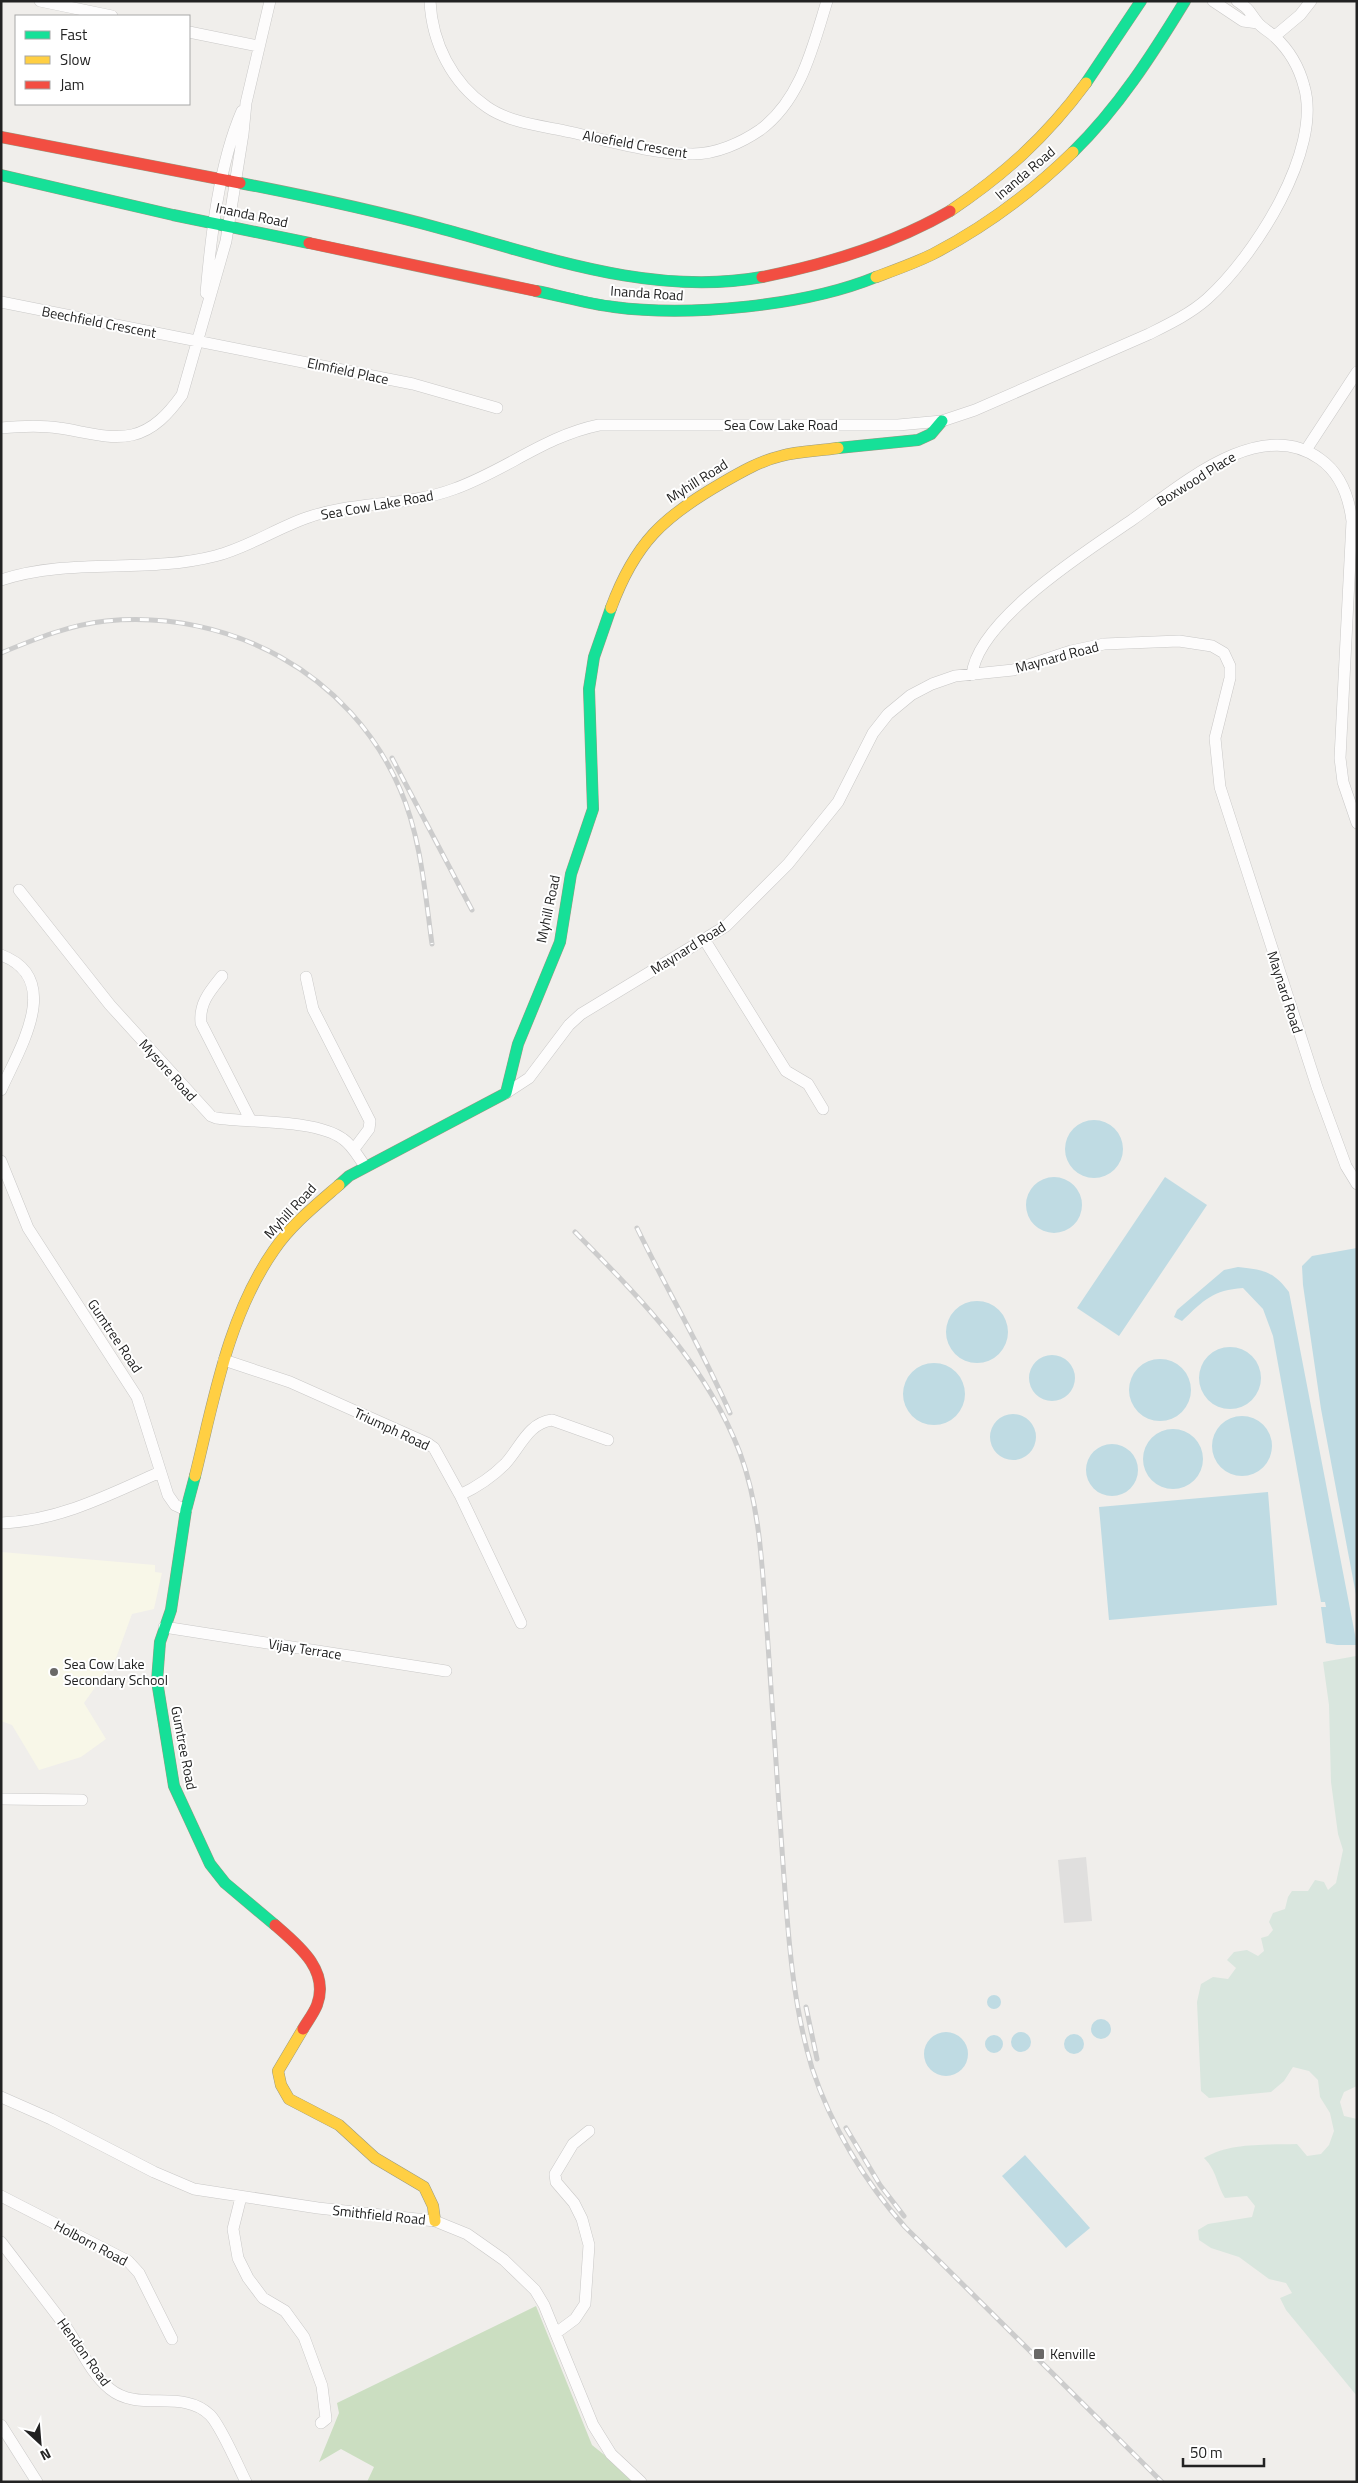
<svg xmlns="http://www.w3.org/2000/svg" width="1358" height="2483" viewBox="0 0 1358 2483" font-family="'Titillium Web',sans-serif">
<rect width="100%" height="100%" fill="#f0eeeb"/>
<path fill="#f8f7e8" d="M1 1552 155 1565V1572L162 1573 154 1609 132 1614 116 1658 84 1703 106 1739 81 1757 39 1770 12 1725 1 1721Z"/>
<path fill="#cbdec1" d="M536 2306 592 2445 638 2482H367L374 2467 341 2449 319 2462 339 2413 337 2403Z"/>
<path fill="#d9e6de" d="M1356 1656 1357 2086 1344 2092 1340 2102 1344 2116 1357 2119V2396L1286 2310 1280 2298 1292 2293 1286 2283 1269 2279 1239 2257 1211 2248 1199 2240 1198 2230 1208 2224 1252 2217 1255 2206 1247 2196 1225 2198C1216 2183 1217 2171 1204 2158 1230 2142 1267 2145 1297 2144L1307 2156 1321 2154 1329 2145 1334 2131 1330 2113 1320 2097 1318 2080 1309 2071 1293 2067 1284 2081 1271 2092 1209 2098 1201 2091 1197 2002 1201 1984 1213 1977 1228 1979 1236 1968 1227 1960 1234 1952 1247 1950 1258 1956 1264 1951 1261 1938 1268 1936 1273 1930 1269 1922 1273 1913 1285 1909 1288 1897 1292 1891H1308L1315 1880 1324 1882 1328 1890 1336 1883 1343 1850 1338 1834 1331 1782 1329 1705 1323 1662Z"/>
<path fill="#e0dfde" d="M1086 1857 1092 1921 1064 1923 1058 1860Z"/>
<path fill="#bfdbe3" d="M1065 1149a29 29 0 1 1 58 0a29 29 0 1 1-58 0Z
M1026 1205a28 28 0 1 1 56 0a28 28 0 1 1-56 0Z
M1165 1177 1207 1205 1119 1336 1077 1308Z
M1357 1248V1600L1321 1409 1303 1285 1302 1266 1312 1256Z
M1238 1267C1264 1270 1273 1271 1289 1292L1357 1645H1337L1326 1643 1321 1607H1326L1325 1602H1321L1273 1336 1263 1309 1243 1288C1213 1290 1204 1300 1182 1321L1174 1317 1177 1310 1224 1270Z
M946 1332a31 31 0 1 1 62 0a31 31 0 1 1-62 0Z
M1199 1378a31 31 0 1 1 62 0a31 31 0 1 1-62 0Z
M1029 1378a23 23 0 1 1 46 0a23 23 0 1 1-46 0Z
M1129 1390a31 31 0 1 1 62 0a31 31 0 1 1-62 0Z
M903 1394a31 31 0 1 1 62 0a31 31 0 1 1-62 0Z
M990 1437a23 23 0 1 1 46 0a23 23 0 1 1-46 0Z
M1212 1446a30 30 0 1 1 60 0a30 30 0 1 1-60 0Z
M1143 1459a30 30 0 1 1 60 0a30 30 0 1 1-60 0Z
M1086 1470a26 26 0 1 1 52 0a26 26 0 1 1-52 0Z
M1268 1492 1277 1605 1109 1620 1099 1507Z
M987 2002a7 7 0 1 1 14 0a7 7 0 1 1-14 0Z
M1091 2029a10 10 0 1 1 20 0a10 10 0 1 1-20 0Z
M1011 2042a10 10 0 1 1 20 0a10 10 0 1 1-20 0Z
M924 2054a22 22 0 1 1 44 0a22 22 0 1 1-44 0Z
M1064 2044a10 10 0 1 1 20 0a10 10 0 1 1-20 0Z
M985 2044a9 9 0 1 1 18 0a9 9 0 1 1-18 0Z
M1025 2155 1090 2228 1066 2248 1002 2176Z"/>
<g fill="none" stroke-linecap="round" stroke-linejoin="round">
<defs>
<path id="street" d="M40 1 112 16
M430 1C432 43 452 83 487 107 510 123 543 126 570 132 610 141 652 154 693 154 716 154 741 143 760 130 801 100 813 46 827 1
M1213 1 1243 21 1258 23
M189 32 258 46
M1275 36 1300 15 1311 1
M206 293C211 236 219 164 242 111
M1 302 413 384 497 408
M1 428C21 426 40 425 59 428 82 431 108 440 132 435 154 430 169 413 182 395L226 241 243 134 246 103 270 1
M1306 450 1357 372
M1 580C70 557 145 574 215 556 247 548 275 529 306 518 353 501 406 507 454 489 505 471 545 436 599 425H898L942 421 975 410 1149 334C1169 324 1190 314 1207 299 1254 257 1323 150 1304 86 1299 67 1289 50 1275 37 1270 32 1262 28 1258 23 1248 11 1252 11 1237 1
M972 675C977 620 1088 550 1132 520 1180 486 1260 415 1320 459 1340 473 1349 497 1352 521L1340 758 1343 782 1357 823
M19 890 110 1005 211 1116 216 1118C250 1123 316 1119 343 1139 353 1146 358 1157 365 1166
M704 939 786 1071 808 1084 823 1109
M1 955C65 979 18 1051 1 1090
M222 976C210 991 199 1003 201 1023L251 1121
M306 977 313 1009 370 1121 369 1129 354 1149
M506 1093 529 1078 569 1025 581 1014 726 926 788 864 838 802 873 733 888 714 911 695 932 684 955 676 1013 670 1071 651 1104 644 1179 641 1212 646 1224 653 1230 666V678L1215 738 1220 787 1317 1087 1346 1166 1357 1184
M1 1161 28 1228 137 1397 168 1495 175 1505 186 1510
M224 1360 290 1382 427 1443 434 1448 460 1495 521 1623
M460 1495C477 1487 492 1477 505 1464 520 1448 528 1423 552 1420L608 1440
M1 1523C58 1521 109 1495 160 1472
M164 1627 446 1671
M1 1799 82 1800
M1 2097 51 2119 154 2172 194 2189 318 2208 435 2221 467 2234 504 2260 535 2290 544 2305 593 2425 611 2454 641 2482
M1 2196 128 2261 139 2273 172 2339
M241 2197 233 2229 238 2258 248 2278 263 2298 285 2311 304 2337 322 2386 326 2419 321 2423
M1 2242C23 2271 45 2299 66 2327 80 2347 90 2373 110 2389 139 2413 183 2388 210 2415 221 2426 238 2466 246 2482
M556 2333 575 2319 585 2304 589 2245 582 2219 574 2203 556 2182 555 2174 573 2144 589 2131
M1 2425 37 2482"/>
<path id="fast" d="M1086 83 1141 1
M1073 152C1118 108 1152 55 1185 1
M1 175 173 215 309 243
M240 183C307 196 373 210 439 228 543 256 652 297 762 277
M536 291C562 296 588 304 614 307 689 317 805 306 876 277
M838 448 918 440 931 434 942 421
M339 1185 349 1176 506 1093 518 1044 560 942 571 874 593 809 589 689 594 657 611 608
M195 1476 186 1510 171 1610 160 1642 157 1681 174 1786 210 1864 225 1883 275 1925"/>
<path id="slow" d="M950 211C1005 174 1046 137 1086 83
M876 277C895 270 915 263 933 254 985 227 1031 193 1073 152
M611 608C635 543 663 517 722 483 741 472 760 461 781 456 799 451 819 451 838 448
M195 1476C214 1399 228 1316 274 1250 291 1225 316 1205 339 1185
M303 2029 278 2071 281 2085 289 2099 339 2125 375 2158 424 2187 433 2206 435 2221"/>
<path id="jam" d="M1 137 240 183
M309 243 536 291
M762 277C828 264 891 245 950 211
M275 1925C298 1945 330 1970 317 2005 314 2013 307 2022 303 2029"/>
</defs>
<use href="#street" stroke="#c9c8c7" stroke-width="12"/>
<use href="#fast" stroke="#999a82" stroke-width="12"/>
<use href="#slow" stroke="#999a82" stroke-width="12"/>
<use href="#jam" stroke="#999a82" stroke-width="12"/>
<use href="#street" stroke="#fdfcfc" stroke-width="11"/>
<use href="#fast" stroke="#16e098" stroke-width="11"/>
<use href="#slow" stroke="#ffcf43" stroke-width="11"/>
<use href="#jam" stroke="#f24e42" stroke-width="11"/>
<defs>
<path id="rail" d="M1 653C35 639 69 625 106 621 229 609 350 673 400 789 421 837 425 893 432 944
M392 758 472 910
M637 1228C667 1290 702 1349 730 1413
M575 1232C641 1299 706 1364 740 1453 761 1510 762 1570 767 1630 773 1708 777 1786 783 1864 788 1932 792 2002 812 2068 831 2126 865 2182 905 2227L1162 2482
M806 2007 817 2059
M846 2128 880 2185 904 2216"/>
</defs>
<use href="#rail" stroke="#ccc" stroke-width="5"/>
<use href="#rail" stroke="#fff" stroke-width="3" stroke-dasharray="9" stroke-linecap="butt"/>
</g>
<g fill="#6a6968" stroke="#fff" stroke-width="2">
<circle cx="54" cy="1672" r="5"/>
<rect x="1033" y="2348" width="12" height="12" rx="2.5"/>
</g>
<g text-anchor="middle" stroke-width="4" stroke-linejoin="round" paint-order="stroke">
<g font-size="14" fill="#222" stroke="#fff">
<text transform="translate(635 144) rotate(10)" y="5">Aloefield Crescent</text>
<text transform="translate(1025 173) rotate(-40)" y="5">Inanda Road</text>
<text transform="translate(252 215) rotate(12)" y="5">Inanda Road</text>
<text transform="translate(647 293) rotate(4)" y="5">Inanda Road</text>
<text transform="translate(99 322) rotate(11)" y="5">Beechfield Crescent</text>
<text transform="translate(348 371) rotate(12)" y="5">Elmfield Place</text>
<text x="781" y="430">Sea Cow Lake Road</text>
<text transform="translate(1196 479) rotate(-32)" y="5">Boxwood Place</text>
<text transform="translate(697 481) rotate(-32)" y="5">Myhill Road</text>
<text transform="translate(377 505) rotate(-10)" y="5">Sea Cow Lake Road</text>
<text transform="translate(1057 657) rotate(-15)" y="5">Maynard Road</text>
<text transform="translate(548 909) rotate(-78)" y="5">Myhill Road</text>
<text transform="translate(688 948) rotate(-32)" y="5">Maynard Road</text>
<text transform="translate(1285 992) rotate(72)" y="5">Maynard Road</text>
<text transform="translate(168 1070) rotate(48)" y="5">Mysore Road</text>
<text transform="translate(290 1211) rotate(-47)" y="5">Myhill Road</text>
<text transform="translate(115 1336) rotate(56)" y="5">Gumtree Road</text>
<text transform="translate(392 1429) rotate(25)" y="5">Triumph Road</text>
<text transform="translate(305 1649) rotate(9)" y="5">Vijay Terrace</text>
<text transform="translate(184 1748) rotate(79)" y="5">Gumtree Road</text>
<text transform="translate(379 2215) rotate(6)" y="5">Smithfield Road</text>
<text transform="translate(91 2243) rotate(28)" y="5">Holborn Road</text>
<text transform="translate(84 2352) rotate(54)" y="5">Hendon Road</text>
</g>
<g font-size="14" fill="#222" stroke="#fff" text-anchor="start">
<text x="64" y="1669">Sea Cow Lake<tspan x="64" dy="16">Secondary School</tspan></text>
<text x="1050" y="2359">Kenville</text>
</g>
</g>
<rect width="1358" height="2483" fill="none" stroke="#222222" stroke-width="5"/>
<rect x="15" y="15" width="175" height="90" fill="#ffffff" stroke="#a7a7a7"/>
<rect x="25" y="31" width="25" height="8" fill="#16e098" stroke="#a7a7a7"/>
<text x="60" y="40" font-size="15" fill="#222222">Fast</text>
<rect x="25" y="56" width="25" height="8" fill="#ffcf43" stroke="#a7a7a7"/>
<text x="60" y="65" font-size="15" fill="#222222">Slow</text>
<rect x="25" y="81" width="25" height="8" fill="#f24e42" stroke="#a7a7a7"/>
<text x="60" y="90" font-size="15" fill="#222222">Jam</text>
<g transform="translate(40 2443) rotate(154)" stroke="#ffffff" stroke-width="4" paint-order="stroke">
<path d="M0-4L9 19L0 12L-9 19Z" fill="#222222"/>
<text y="-8" font-size="14" font-weight="bold" text-anchor="middle" fill="#222222">N</text>
</g>
<path d="M1183 2458v8h81v-8" fill="none" stroke="#222222" stroke-width="2.5"/>
<text x="1190" y="2458" font-size="15" fill="#222222" stroke="#ffffff" stroke-width="4" paint-order="stroke">50 m</text>
</svg>
